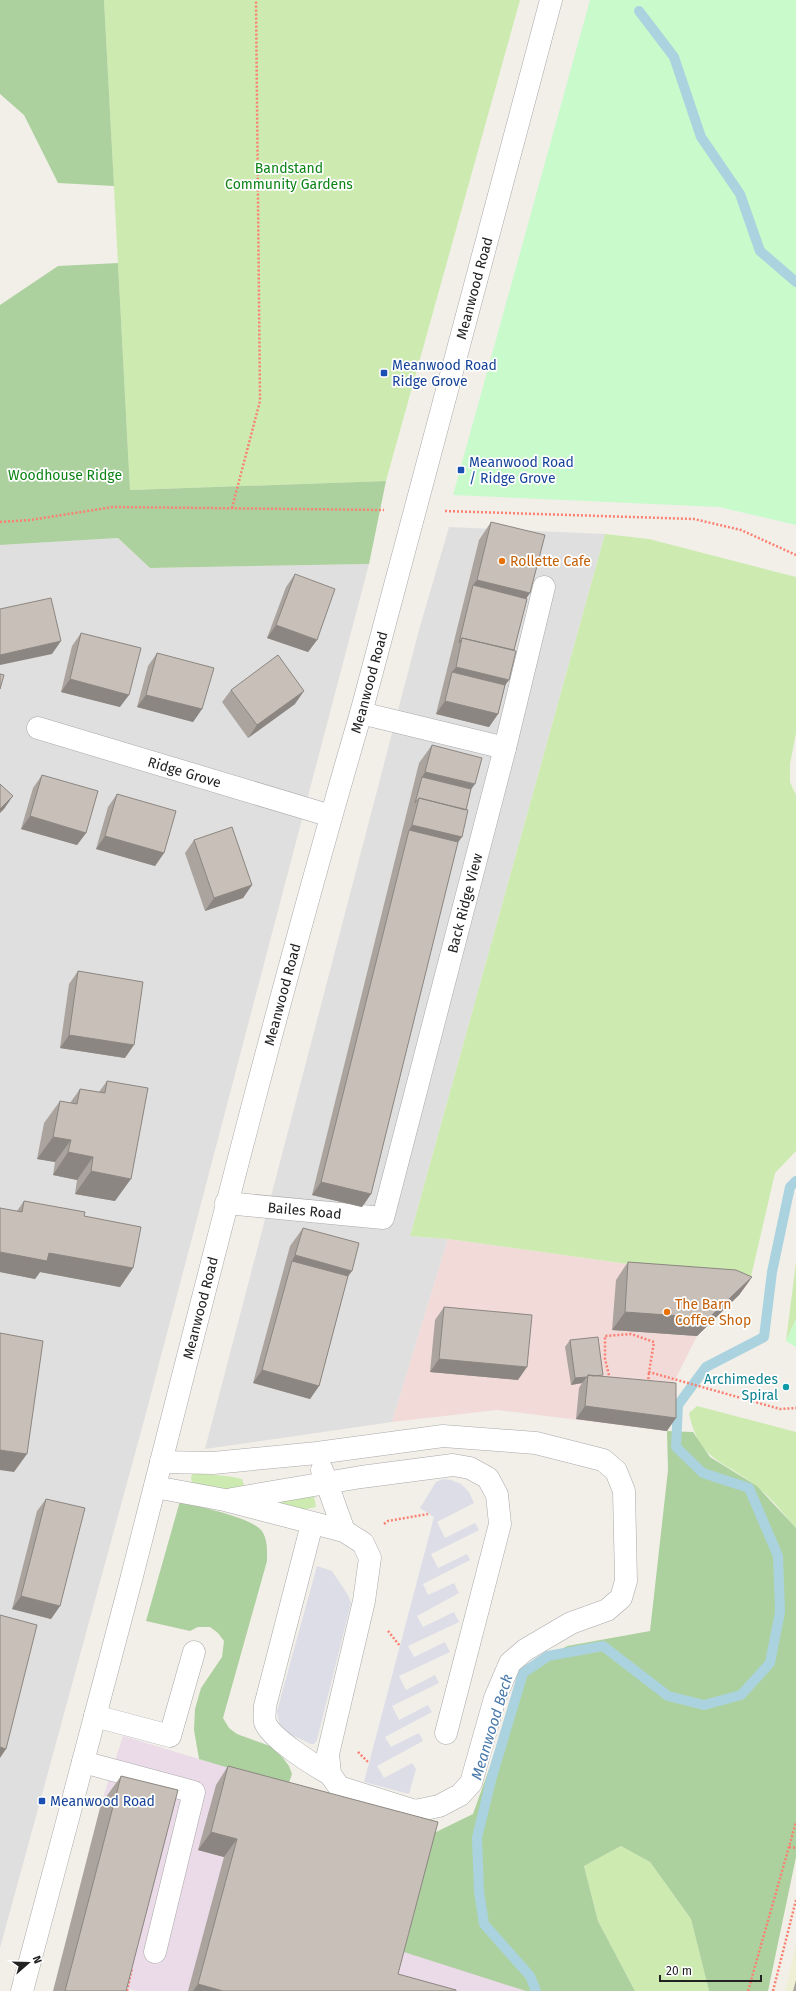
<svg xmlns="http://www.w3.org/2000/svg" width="796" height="1991" viewBox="0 0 796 1991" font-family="'Fira Sans',sans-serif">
<rect width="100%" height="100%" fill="#f2efe9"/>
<path fill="#e0dfdf" d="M449 527 605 534 410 1236 448 1239 392 1422 205 1449 419 630Z
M118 538 150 568 369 564 145 1417 0 1948V545Z"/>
<path fill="#f2dad9" d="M448 1239 750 1281 739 1295 697 1336 667 1396V1431L497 1410 392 1422Z"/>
<path fill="#ebdbe8" d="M123 1736 288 1786 434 1833 526 1991H137L115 1986 101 1804Z"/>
<path fill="#eef0d5" d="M796 1944V1991H785Z"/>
<path fill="#cdebb0" d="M104 0H520L386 481 130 490Z
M605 534 649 539 796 577V733L790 764V782L796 795V1151L775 1173 750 1281 448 1239 410 1236Z
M796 1262V1319L786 1341Z
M697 1406 796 1432V1528C783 1514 771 1497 756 1486 723 1459 699 1462 689 1413Z
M193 1473C204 1474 234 1476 242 1479L244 1485 241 1489 230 1490 192 1485 191 1477Z
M314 1496 316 1507 292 1512 250 1501Z
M621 1846 650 1862 691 1919 709 1991H635L598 1921 584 1866Z"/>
<path fill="#add19e" d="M0 0H104L114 186 58 183 24 115 0 94Z
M118 263 130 490 386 481 369 564 150 568 118 538 0 545V305L58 266Z
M667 1431 693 1432 710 1457 757 1486 796 1528V1857L768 1991H709L691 1919 650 1862 621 1846 584 1866 598 1921 635 1991H526L404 1952 434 1833 473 1814 524 1671 567 1646 650 1631 668 1470Z
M180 1501C199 1507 251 1517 262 1531 268 1541 267 1550 267 1561L223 1718 229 1728 237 1734 270 1746 283 1758 289 1766 292 1774 288 1786 199 1759 194 1730 195 1709 201 1688 222 1657 224 1641 218 1633 210 1627H198L190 1631 146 1621Z"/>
<path fill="#c8facc" d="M590 0H796V525L719 507 453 495Z
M796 1319V1347L786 1341Z"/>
<path fill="#dddde8" d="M443 1479 451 1480 461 1484 469 1492 474 1503 437 1522 445 1538 475 1523 479 1530 431 1554 438 1568 467 1554 470 1560 423 1584 428 1595 454 1583 459 1593 417 1616 423 1627 454 1612 459 1622 408 1646 414 1657 445 1642 450 1652 399 1676 406 1690 435 1675 439 1683 392 1706 399 1720 428 1705 432 1712 385 1737 391 1747 419 1733 423 1741 377 1766 384 1778 412 1763 416 1769 409 1794 364 1782 434 1517 420 1508 436 1482Z
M317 1566 332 1571 348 1595 351 1603 317 1740 314 1744H311L285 1732 280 1728 277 1711Z"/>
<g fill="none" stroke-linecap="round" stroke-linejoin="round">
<path stroke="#aad3df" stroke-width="10" d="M639 11 674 57 701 137 740 194 760 251 796 282
M536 1991 530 1976 484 1924 479 1891 477 1838 491 1780 523 1673 548 1656 603 1646 668 1696 704 1705 741 1695 770 1663 780 1612 778 1556 749 1488 703 1473 676 1447 678 1405 706 1367 764 1337 772 1272 790 1187 796 1181"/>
<defs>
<g id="minor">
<path d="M361 713 505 748"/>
<path id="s1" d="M38 728 331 816"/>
<path id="s2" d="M226 1203 383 1218 505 748 544 587"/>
<path d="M322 1470 344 1531"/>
<path d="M155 1487 225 1500 344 1531 363 1543 370 1558 364 1601 328 1754 330 1774 339 1787 415 1811 439 1806 460 1795 471 1783 495 1698 510 1663 525 1650 571 1623 607 1610 621 1598 626 1581 624 1491 616 1471 603 1460 536 1443 443 1436 317 1453 213 1463 161 1462"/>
<path d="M232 1499 361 1477 453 1465 470 1468 488 1478 497 1495 500 1524 446 1733"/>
<path d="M312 1524 265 1706C265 1711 264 1718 265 1722 270 1738 315 1766 330 1774"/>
<path d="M95 1716 170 1736 194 1652"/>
<path d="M83 1762 194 1792 155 1952"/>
<path id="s3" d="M22 1991C58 1854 96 1717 131 1580 205 1290 277 1000 361 713L551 0"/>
</g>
</defs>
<use href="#minor" stroke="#a9a9a9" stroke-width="23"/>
<path stroke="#fa8072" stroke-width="2.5" stroke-dasharray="2 2" stroke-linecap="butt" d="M232 508 260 401 256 0
M445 511 694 519 741 530 796 555
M0 522 30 520 113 507 384 510
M610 1379 605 1359V1336L631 1334 654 1342 649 1372 780 1409 796 1408
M648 1383 649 1372
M384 1524 388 1521 428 1514
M388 1631 400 1646
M358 1752 369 1763
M789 1847 796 1848
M127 1991 132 1968
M748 1991 796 1822
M773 1991 796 1900"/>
<use href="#minor" stroke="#fff" stroke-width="22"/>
</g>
<path fill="#aba49e" d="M491 522 527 599 498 714 489 727 436 714 479 540Z
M295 574 317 640 308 652 267 638 286 587Z
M81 633 120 707 61 692 72 646Z
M157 653 202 709 193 722 137 707 148 666Z
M231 690 295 704 248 738 222 702Z
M432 745 471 789 371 1194 362 1207 312 1195 419 763Z
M42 775 86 833 77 845 21 829 33 788Z
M117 794 164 853 155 866 96 849 108 807Z
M194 840 252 885 243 898 205 911 185 853Z
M78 971 125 1058 60 1048 69 984Z
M107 1081 115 1201 75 1194 77 1180 53 1175 55 1162 37 1159 44 1123 60 1101 70 1103 80 1089 99 1092Z
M24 1201 84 1216 133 1268 120 1287 40 1272 35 1279 0 1272V1208L17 1211Z
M303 1228 348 1276 319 1386 310 1399 253 1383 290 1246Z
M628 1262 752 1277 739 1295 697 1336 612 1330 616 1280Z
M444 1307 518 1380 430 1372 435 1320Z
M570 1340 601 1377 667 1431 576 1419 579 1388 582 1383 571 1385 565 1347Z
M46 1499 60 1606 51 1619 12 1609 37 1511Z
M228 1766 398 1974 456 1991H188L224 1857 198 1850 216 1785Z
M121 1776 126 1991H53L101 1804Z
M796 1980V1991H793Z"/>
<path fill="#8b8681" d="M477 580 530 593 518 611 473 585Z
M276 625 317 640 308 652 267 638Z
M61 641 52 654 0 665V655Z
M456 667 509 680 496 698 452 672Z
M70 679 129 695 120 707 61 692Z
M304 691 295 704 248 738 257 725Z
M146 695 202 709 193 722 137 707Z
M445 701 498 714 489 727 436 714Z
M425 772 475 784 462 802 422 777Z
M13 796 4 809 0 813V809Z
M30 816 86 833 77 845 21 829Z
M412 825 462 837 449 855 409 830Z
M105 836 164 853 155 866 96 849Z
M252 885 243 898 205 911 214 898Z
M69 1035 134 1045 125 1058 60 1048Z
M53 1137 71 1140 55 1162 37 1159Z
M68 1152 93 1157 77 1180 53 1175Z
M91 1171 131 1179 115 1201 75 1194Z
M321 1182 371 1194 362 1207 312 1195Z
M0 1252 49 1253 133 1268 120 1287 40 1272 35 1279 0 1272Z
M295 1255 352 1271 339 1289 292 1261Z
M752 1277 739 1295 697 1336 612 1330 625 1312Z
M439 1359 527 1367 518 1380 430 1372Z
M262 1370 319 1386 310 1399 253 1383Z
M587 1377 582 1383 571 1385 575 1378Z
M585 1406 676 1418 667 1431 576 1419Z
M0 1450 27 1454 14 1472 0 1470Z
M21 1596 60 1606 51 1619 12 1609Z
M0 1747 6 1749 0 1758Z
M211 1832 237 1839 224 1857 198 1850Z
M198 1984 223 1991H193Z"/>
<path fill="#c7bfb8" stroke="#8b8681" d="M491 522 545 535 530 593 477 580Z
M295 574 335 589 317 640 276 625Z
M473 585 527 599 514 650 462 638 459 643Z
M51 598 61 641 0 655V609Z
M81 633 141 648 129 695 70 679Z
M462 638 516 651 509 680 456 667Z
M157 653 214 668 202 709 146 695Z
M278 655 304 691 257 725 231 690Z
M452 672 505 685 498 714 445 701Z
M0 674 4 675 0 689Z
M432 745 482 758 475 784 425 772Z
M42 775 98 791 86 833 30 816Z
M422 777 471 789 466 810 419 798 415 803Z
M0 784 13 796 0 809Z
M117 794 176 811 164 853 105 836Z
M419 798 468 810 462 837 412 825Z
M232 827 252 885 214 898 194 840Z
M409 830 458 842 371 1194 321 1182Z
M78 971 143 982 134 1045 69 1035Z
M107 1081 148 1088 131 1179 91 1171 93 1157 68 1152 71 1140 53 1137 60 1101 77 1104 80 1089 105 1093Z
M24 1201 85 1212 84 1216 141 1227 133 1268 49 1253 47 1261 0 1252V1208L22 1212Z
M303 1228 359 1243 352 1271 295 1255Z
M292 1261 348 1276 319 1386 262 1370Z
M628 1262 736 1270 752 1277 709 1318 625 1312Z
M444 1307 532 1315 527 1367 439 1359Z
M0 1333 43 1341 27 1454 0 1450Z
M598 1337 603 1375 593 1376 588 1375 587 1377 575 1378 570 1340Z
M588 1375 676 1383V1418L585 1406Z
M46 1499 85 1508 60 1606 21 1596Z
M0 1615 37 1625 6 1749 0 1747Z
M228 1766 438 1822 398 1974 456 1990V1991H223L198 1984 237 1839 211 1832Z
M121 1776 178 1790 126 1991H65Z"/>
<g fill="#1a4fb4" stroke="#fff" stroke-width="1.5">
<rect x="380" y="369" width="8" height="8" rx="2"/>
<rect x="457" y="466" width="8" height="8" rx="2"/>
<rect x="38" y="1797" width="8" height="8" rx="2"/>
</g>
<g fill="#e8710a" stroke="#fff" stroke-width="1.5">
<circle cx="502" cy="561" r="4"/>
<circle cx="667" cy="1312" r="4"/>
</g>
<circle fill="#0f9aa8" stroke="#fff" stroke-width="1.5" cx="786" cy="1387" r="4"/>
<g text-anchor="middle" stroke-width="3.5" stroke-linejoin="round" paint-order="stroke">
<g font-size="14" fill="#0c8416" stroke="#fff">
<text x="289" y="173">Bandstand<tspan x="289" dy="16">Community Gardens</tspan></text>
<text x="65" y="480">Woodhouse Ridge</text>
</g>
<g font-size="14" fill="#222" stroke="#fff">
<text dy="5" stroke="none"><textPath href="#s3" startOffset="1762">Meanwood Road</textPath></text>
<text dy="5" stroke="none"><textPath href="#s3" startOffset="1354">Meanwood Road</textPath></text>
<text dy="5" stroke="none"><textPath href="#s1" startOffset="153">Ridge Grove</textPath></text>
<text dy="5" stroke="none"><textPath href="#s2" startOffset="483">Back Ridge View</textPath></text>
<text dy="5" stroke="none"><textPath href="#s3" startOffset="1030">Meanwood Road</textPath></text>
<text dy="5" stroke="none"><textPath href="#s2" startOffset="79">Bailes Road</textPath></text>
<text dy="5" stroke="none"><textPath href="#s3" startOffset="706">Meanwood Road</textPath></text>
</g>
<g font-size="14" fill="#164399" stroke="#fff" text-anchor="start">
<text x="392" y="370">Meanwood Road<tspan x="392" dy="16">Ridge Grove</tspan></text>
<text x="469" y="467">Meanwood Road<tspan x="469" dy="16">/ Ridge Grove</tspan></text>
<text x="50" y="1806">Meanwood Road</text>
</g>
<g font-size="14" fill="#c56008" stroke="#fff" text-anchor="start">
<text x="510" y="566">Rollette Cafe</text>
<text x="675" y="1309">The Barn<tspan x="675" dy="16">Coffee Shop</tspan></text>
</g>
<g font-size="14" fill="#0d838f" stroke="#fff" text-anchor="end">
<text x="778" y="1384">Archimedes<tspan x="778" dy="16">Spiral</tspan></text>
</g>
<g font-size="15" font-style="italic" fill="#4a7aab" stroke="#fff">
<text transform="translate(492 1727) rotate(-73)" y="5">Meanwood Beck</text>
</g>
</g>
<g transform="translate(28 1963) rotate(70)" stroke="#ffffff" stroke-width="3" paint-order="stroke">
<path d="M0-3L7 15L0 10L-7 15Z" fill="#222222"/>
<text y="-6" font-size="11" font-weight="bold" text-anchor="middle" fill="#222222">N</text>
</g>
<path d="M660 1975v6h101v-6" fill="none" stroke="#222222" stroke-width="2"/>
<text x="666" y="1975" font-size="12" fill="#222222" stroke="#ffffff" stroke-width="3" paint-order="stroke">20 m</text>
</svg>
